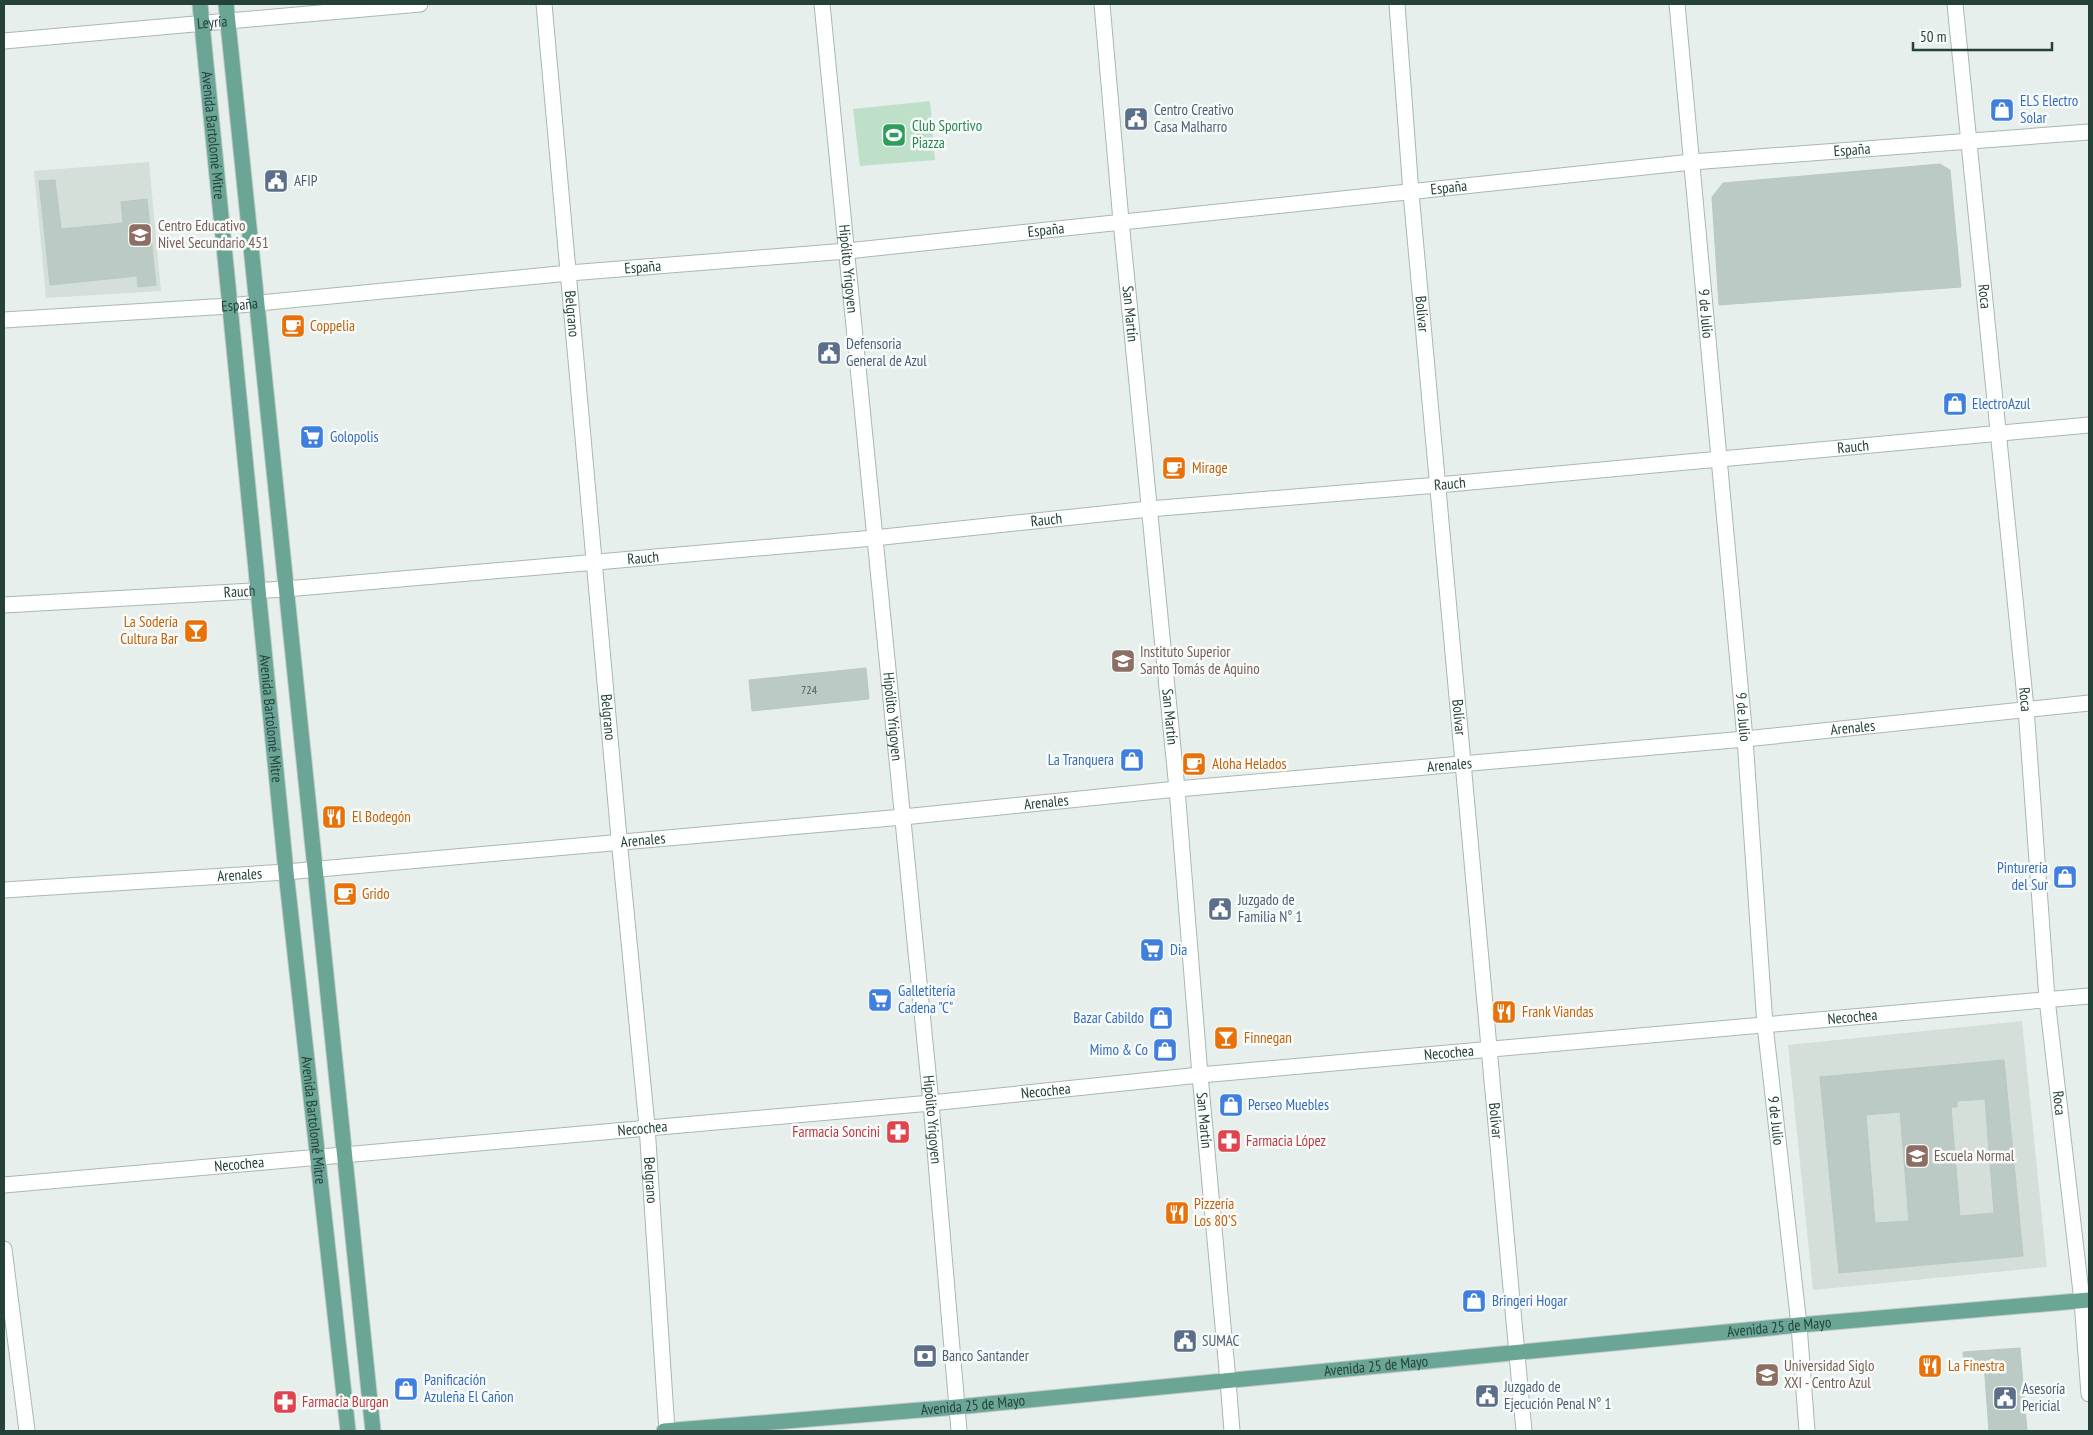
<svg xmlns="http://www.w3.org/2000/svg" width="2093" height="1435" viewBox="0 0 2093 1435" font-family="'PT Sans Narrow',sans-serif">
<rect width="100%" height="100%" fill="#e6efeb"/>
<path fill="#d4dfda" d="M149 162 161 291 46 298 34 171Z
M2022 1021 2047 1267 1813 1290 1788 1045Z"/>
<path fill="#bfe0c8" d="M930 101 935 160 860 166 853 109Z"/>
<path fill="#bbcac4" stroke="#b8c9c2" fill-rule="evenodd" d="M1940 164 1950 170 1961 287 1719 305 1712 197 1723 183Z
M55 180 61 229 123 223 121 202 147 199 156 285 138 287 137 276 50 285 39 181Z
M866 668 869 699 752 711 749 680Z
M2004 1060 2023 1256 1839 1273 1820 1077ZM1985 1099 1994 1213 1960 1216 1951 1107H1957V1101ZM1900 1112 1909 1221 1875 1223 1866 1115Z
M2020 1348 2027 1431H1989L1984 1363 1964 1364 1963 1352Z"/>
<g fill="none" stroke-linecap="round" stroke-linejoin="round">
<defs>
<g id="minor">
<path id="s1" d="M544 4 620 849 647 1126 667 1431"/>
<path id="s2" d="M822 4 931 1103 957 1407"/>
<path id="s3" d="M1102 4 1121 221 1177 789 1200 1075 1228 1381"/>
<path id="s4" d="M1397 4 1411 193 1524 1431"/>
<path id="s5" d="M1677 4 1745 739 1765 1025 1799 1325 1807 1431"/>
<path id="s6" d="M1955 4 2026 708 2047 999 2082 1301 2089 1394"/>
<path id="s7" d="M4 41 420 4"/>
<path id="s8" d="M4 320 229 306 569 273 847 251 1692 162 2089 132"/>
<path id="s9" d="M4 605 286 589 874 538 1149 509 1438 485 2089 425"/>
<path id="s10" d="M4 890 286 872 903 817 1177 789 1745 739 2089 703"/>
<path id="s11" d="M4 1185 931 1103 1200 1075 2089 996"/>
<path d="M4 1249 27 1431"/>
</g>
<path id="tertiary" d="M1228 1381 1232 1431
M957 1407 959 1431"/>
<g id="primary">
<path id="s12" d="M200 4 286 872 348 1431"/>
<path d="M226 4 373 1431"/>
<path id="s13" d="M664 1431 957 1407 1799 1325 2089 1300"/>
</g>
</defs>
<use href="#minor" stroke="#a8b8b2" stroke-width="17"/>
<use href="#tertiary" stroke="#a8b8b2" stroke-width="17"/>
<use href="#primary" stroke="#c2cac8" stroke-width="17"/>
<use href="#minor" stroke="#fff" stroke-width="15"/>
<use href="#tertiary" stroke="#fff" stroke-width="15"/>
<use href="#primary" stroke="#6aa596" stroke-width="15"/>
</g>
<defs>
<symbol id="shop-square" viewBox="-11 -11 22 22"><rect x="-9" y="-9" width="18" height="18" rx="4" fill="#3f7fe0" stroke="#f7fbf9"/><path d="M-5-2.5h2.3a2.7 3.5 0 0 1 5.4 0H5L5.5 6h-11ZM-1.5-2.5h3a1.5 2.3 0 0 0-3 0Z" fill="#fff"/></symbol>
<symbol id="civic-square" viewBox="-11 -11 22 22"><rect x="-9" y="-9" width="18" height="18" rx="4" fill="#5c6f8a" stroke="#f7fbf9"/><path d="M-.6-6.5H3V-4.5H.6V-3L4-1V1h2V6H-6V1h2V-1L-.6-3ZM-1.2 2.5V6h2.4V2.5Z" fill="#fff"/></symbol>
<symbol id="stadium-square" viewBox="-11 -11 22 22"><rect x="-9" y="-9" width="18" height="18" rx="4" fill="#2e9e5b" stroke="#f7fbf9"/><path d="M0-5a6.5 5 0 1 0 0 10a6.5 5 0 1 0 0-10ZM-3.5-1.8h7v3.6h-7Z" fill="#fff"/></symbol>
<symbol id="school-square" viewBox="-11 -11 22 22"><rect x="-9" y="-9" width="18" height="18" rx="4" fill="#8d6e63" stroke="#f7fbf9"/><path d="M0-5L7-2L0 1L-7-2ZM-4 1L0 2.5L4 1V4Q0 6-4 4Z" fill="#fff"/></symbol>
<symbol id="cafe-square" viewBox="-11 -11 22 22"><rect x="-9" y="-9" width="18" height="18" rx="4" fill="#e8710a" stroke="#f7fbf9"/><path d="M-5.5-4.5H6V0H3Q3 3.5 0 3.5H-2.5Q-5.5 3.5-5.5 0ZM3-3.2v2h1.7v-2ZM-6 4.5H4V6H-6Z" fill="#fff"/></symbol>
<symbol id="supermarket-square" viewBox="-11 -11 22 22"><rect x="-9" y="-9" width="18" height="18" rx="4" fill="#3f7fe0" stroke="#f7fbf9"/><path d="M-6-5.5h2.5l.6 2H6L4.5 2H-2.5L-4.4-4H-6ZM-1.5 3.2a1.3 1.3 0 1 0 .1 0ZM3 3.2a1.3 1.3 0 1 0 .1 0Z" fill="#fff"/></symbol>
<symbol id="bar-square" viewBox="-11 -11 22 22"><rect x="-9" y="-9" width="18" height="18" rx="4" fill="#e8710a" stroke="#f7fbf9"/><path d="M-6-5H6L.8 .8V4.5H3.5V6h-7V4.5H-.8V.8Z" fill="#fff"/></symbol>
<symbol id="university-square" viewBox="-11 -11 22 22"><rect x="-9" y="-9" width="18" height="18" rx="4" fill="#8d6e63" stroke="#f7fbf9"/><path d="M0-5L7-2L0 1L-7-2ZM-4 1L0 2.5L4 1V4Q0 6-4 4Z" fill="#fff"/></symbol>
<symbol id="restaurant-square" viewBox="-11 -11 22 22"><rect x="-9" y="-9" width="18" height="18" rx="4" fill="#e8710a" stroke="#f7fbf9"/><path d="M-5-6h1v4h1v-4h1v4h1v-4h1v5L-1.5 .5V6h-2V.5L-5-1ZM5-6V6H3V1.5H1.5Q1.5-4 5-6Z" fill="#fff"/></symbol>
<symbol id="pharmacy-square" viewBox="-11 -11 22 22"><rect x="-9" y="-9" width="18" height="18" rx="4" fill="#e0444e" stroke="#f7fbf9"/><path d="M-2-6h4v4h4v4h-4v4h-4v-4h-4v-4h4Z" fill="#fff"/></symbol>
<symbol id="bank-square" viewBox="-11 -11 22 22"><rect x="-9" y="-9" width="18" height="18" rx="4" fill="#5c6f8a" stroke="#f7fbf9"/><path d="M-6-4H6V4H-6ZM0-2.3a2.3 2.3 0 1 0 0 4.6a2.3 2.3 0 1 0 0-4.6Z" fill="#fff"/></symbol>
</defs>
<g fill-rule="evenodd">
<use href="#shop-square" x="1988" y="96" width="28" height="28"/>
<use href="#civic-square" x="1122" y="105" width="28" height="28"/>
<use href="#stadium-square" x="880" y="121" width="28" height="28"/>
<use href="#civic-square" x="262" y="167" width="28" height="28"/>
<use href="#school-square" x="126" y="221" width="28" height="28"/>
<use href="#cafe-square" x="279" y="312" width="28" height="28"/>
<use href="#civic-square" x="815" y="339" width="28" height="28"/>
<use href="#shop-square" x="1941" y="390" width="28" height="28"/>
<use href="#supermarket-square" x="298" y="423" width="28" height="28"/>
<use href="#cafe-square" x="1160" y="454" width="28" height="28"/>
<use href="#bar-square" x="182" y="617" width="28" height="28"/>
<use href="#university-square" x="1109" y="647" width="28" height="28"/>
<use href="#shop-square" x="1118" y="746" width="28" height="28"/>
<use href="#cafe-square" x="1180" y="750" width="28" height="28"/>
<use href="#restaurant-square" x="320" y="803" width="28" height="28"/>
<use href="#shop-square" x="2051" y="863" width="28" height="28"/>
<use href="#cafe-square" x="331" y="880" width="28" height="28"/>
<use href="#civic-square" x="1206" y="895" width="28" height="28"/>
<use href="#supermarket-square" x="1138" y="936" width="28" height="28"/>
<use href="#supermarket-square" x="866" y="986" width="28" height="28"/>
<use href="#restaurant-square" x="1490" y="998" width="28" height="28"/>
<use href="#shop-square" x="1147" y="1004" width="28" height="28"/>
<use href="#bar-square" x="1212" y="1024" width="28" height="28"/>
<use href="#shop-square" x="1151" y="1036" width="28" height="28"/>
<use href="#shop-square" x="1217" y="1091" width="28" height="28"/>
<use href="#pharmacy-square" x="884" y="1118" width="28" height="28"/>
<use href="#pharmacy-square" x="1215" y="1127" width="28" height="28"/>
<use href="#school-square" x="1903" y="1142" width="28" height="28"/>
<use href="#restaurant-square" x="1163" y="1199" width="28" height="28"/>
<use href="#shop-square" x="1460" y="1287" width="28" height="28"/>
<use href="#civic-square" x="1171" y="1327" width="28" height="28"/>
<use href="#bank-square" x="911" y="1342" width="28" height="28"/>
<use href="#restaurant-square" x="1916" y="1352" width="28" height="28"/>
<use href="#university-square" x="1753" y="1361" width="28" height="28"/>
<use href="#shop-square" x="392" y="1375" width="28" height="28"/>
<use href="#civic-square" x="1473" y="1382" width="28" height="28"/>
<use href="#civic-square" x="1991" y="1384" width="28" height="28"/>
<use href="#pharmacy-square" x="271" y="1388" width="28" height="28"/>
</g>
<g text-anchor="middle" stroke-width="5" stroke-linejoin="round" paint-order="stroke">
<g font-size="12" fill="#4a645c">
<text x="809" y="694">724</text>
</g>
<g font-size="15" fill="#24423a" stroke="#f7fbf9">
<text dy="5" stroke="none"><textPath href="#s7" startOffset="209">Leyría</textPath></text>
<text dy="5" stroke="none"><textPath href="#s12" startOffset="132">Avenida Bartolomé Mitre</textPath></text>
<text dy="5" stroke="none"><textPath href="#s8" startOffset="1856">España</textPath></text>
<text dy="5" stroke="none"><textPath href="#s8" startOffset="1451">España</textPath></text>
<text dy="5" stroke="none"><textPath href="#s8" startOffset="1046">España</textPath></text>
<text dy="5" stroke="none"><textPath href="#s8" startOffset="641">España</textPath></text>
<text dy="5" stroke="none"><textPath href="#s2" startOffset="266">Hipólito Yrigoyen</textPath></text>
<text dy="5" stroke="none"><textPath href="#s6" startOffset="294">Roca</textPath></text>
<text dy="5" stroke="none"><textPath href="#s8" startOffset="236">España</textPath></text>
<text dy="5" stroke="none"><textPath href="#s1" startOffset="311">Belgrano</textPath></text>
<text dy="5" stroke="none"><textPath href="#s3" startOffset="311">San Martín</textPath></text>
<text dy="5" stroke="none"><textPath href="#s4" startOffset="311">Bolívar</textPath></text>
<text dy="5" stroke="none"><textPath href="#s5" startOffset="311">9 de Julio</textPath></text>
<text dy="5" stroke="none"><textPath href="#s9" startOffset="1856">Rauch</textPath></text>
<text dy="5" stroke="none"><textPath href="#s9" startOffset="1451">Rauch</textPath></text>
<text dy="5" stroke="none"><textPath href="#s9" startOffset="1046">Rauch</textPath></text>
<text dy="5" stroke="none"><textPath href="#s9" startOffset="641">Rauch</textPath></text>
<text dy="5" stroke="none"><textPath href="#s9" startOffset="236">Rauch</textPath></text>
<text dy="5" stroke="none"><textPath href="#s6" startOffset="699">Roca</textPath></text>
<text dy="5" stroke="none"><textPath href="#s1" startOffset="716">Belgrano</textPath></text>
<text dy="5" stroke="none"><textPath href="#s2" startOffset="716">Hipólito Yrigoyen</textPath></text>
<text dy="5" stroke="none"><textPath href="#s3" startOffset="716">San Martín</textPath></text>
<text dy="5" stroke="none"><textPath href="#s5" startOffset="716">9 de Julio</textPath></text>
<text dy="5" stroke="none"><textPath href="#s12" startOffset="718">Avenida Bartolomé Mitre</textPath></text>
<text dy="5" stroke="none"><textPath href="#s4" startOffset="716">Bolívar</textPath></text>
<text dy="5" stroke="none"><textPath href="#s10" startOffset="1856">Arenales</textPath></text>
<text dy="5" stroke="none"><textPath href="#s10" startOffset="1451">Arenales</textPath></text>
<text dy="5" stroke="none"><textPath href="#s10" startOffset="1046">Arenales</textPath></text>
<text dy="5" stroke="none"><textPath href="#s10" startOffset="641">Arenales</textPath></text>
<text dy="5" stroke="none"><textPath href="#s10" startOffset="236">Arenales</textPath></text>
<text dy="5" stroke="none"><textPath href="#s11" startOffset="1856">Necochea</textPath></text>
<text dy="5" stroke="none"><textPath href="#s11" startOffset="1451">Necochea</textPath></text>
<text dy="5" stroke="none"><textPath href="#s11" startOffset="1046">Necochea</textPath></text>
<text dy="5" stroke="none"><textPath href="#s6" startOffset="1104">Roca</textPath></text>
<text dy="5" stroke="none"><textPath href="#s2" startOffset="1121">Hipólito Yrigoyen</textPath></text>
<text dy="5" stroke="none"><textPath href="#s12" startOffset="1122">Avenida Bartolomé Mitre</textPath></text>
<text dy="5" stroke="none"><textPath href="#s3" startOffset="1121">San Martín</textPath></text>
<text dy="5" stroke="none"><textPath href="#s4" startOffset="1121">Bolívar</textPath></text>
<text dy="5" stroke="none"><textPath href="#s5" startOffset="1121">9 de Julio</textPath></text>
<text dy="5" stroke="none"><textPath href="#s11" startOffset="641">Necochea</textPath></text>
<text dy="5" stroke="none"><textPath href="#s11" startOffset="236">Necochea</textPath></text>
<text dy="5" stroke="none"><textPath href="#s1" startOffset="1181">Belgrano</textPath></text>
<text dy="5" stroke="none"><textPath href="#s13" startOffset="1120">Avenida 25 de Mayo</textPath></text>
<text dy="5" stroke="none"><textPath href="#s13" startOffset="715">Avenida 25 de Mayo</textPath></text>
<text dy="5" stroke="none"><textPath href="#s13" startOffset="310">Avenida 25 de Mayo</textPath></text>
</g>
<g font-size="15" fill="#366cbe" stroke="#f7fbf9" text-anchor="start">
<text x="2020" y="106">ELS Electro<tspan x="2020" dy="17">Solar</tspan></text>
<text x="1972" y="409">ElectroAzul</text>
<text x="330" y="442">Golopolis</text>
<text x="1114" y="765" text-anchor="end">La Tranquera</text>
<text x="2048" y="873" text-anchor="end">Pinturería<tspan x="2048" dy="17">del Sur</tspan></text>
<text x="1170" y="955">Dia</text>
<text x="898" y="996">Galletitería<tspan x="898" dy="17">Cadena "C"</tspan></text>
<text x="1144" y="1023" text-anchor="end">Bazar Cabildo</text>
<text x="1148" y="1055" text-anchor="end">Mimo &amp; Co</text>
<text x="1248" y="1110">Perseo Muebles</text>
<text x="1492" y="1306">Bringeri Hogar</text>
<text x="424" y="1385">Panificación<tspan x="424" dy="17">Azuleña El Cañon</tspan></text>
</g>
<g font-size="15" fill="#4e5e75" stroke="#f7fbf9" text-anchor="start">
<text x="1154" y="115">Centro Creativo<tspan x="1154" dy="17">Casa Malharro</tspan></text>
<text x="294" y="186">AFIP</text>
<text x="846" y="349">Defensoria<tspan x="846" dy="17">General de Azul</tspan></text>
<text x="1238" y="905">Juzgado de<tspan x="1238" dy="17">Familia N° 1</tspan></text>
<text x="1202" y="1346">SUMAC</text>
<text x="942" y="1361">Banco Santander</text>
<text x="1504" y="1392">Juzgado de<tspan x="1504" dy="17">Ejecución Penal N° 1</tspan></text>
<text x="2022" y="1394">Asesoría<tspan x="2022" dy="17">Pericial</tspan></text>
</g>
<g font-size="15" fill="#27864d" stroke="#f7fbf9" text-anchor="start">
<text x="912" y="131">Club Sportivo<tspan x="912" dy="17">Piazza</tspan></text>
</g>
<g font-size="15" fill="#785e54" stroke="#f7fbf9" text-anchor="start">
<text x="158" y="231">Centro Educativo<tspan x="158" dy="17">Nivel Secundario 451</tspan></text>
<text x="1140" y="657">Instituto Superior<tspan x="1140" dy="17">Santo Tomás de Aquino</tspan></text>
<text x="1934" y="1161">Escuela Normal</text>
<text x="1784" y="1371">Universidad Siglo<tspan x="1784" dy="17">XXI - Centro Azul</tspan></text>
</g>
<g font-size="15" fill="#c56008" stroke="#f7fbf9" text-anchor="start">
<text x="310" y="331">Coppelia</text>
<text x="1192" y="473">Mirage</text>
<text x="178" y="627" text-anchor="end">La Sodería<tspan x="178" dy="17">Cultura Bar</tspan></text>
<text x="1212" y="769">Aloha Helados</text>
<text x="352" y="822">El Bodegón</text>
<text x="362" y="899">Grido</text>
<text x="1522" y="1017">Frank Viandas</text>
<text x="1244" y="1043">Finnegan</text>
<text x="1194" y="1209">Pizzería<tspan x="1194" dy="17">Los 80'S</tspan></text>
<text x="1948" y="1371">La Finestra</text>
</g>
<g font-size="15" fill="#be3a42" stroke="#f7fbf9" text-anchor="start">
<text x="880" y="1137" text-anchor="end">Farmacia Soncini</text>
<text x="1246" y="1146">Farmacia López</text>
<text x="302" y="1407">Farmacia Burgan</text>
</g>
</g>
<rect width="2093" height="1435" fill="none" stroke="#24423a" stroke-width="10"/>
<path d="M1913 42v8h139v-8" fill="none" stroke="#24423a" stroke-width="2.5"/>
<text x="1920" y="42" font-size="15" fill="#24423a" stroke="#f7fbf9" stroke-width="4" paint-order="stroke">50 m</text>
</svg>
